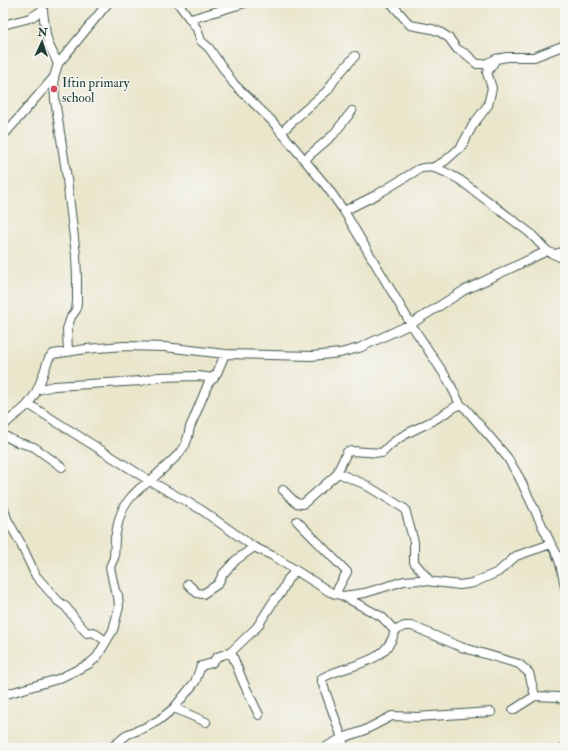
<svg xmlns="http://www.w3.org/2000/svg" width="568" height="751" viewBox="0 0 568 751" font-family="'IM FELL Double Pica',serif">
<rect width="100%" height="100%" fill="#f6f6f2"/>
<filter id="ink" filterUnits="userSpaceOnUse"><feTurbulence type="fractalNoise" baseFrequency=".025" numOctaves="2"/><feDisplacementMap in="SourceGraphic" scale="8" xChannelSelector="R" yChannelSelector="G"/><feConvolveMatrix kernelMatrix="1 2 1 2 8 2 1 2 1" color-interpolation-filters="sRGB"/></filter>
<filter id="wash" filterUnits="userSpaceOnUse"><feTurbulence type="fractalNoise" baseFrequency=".012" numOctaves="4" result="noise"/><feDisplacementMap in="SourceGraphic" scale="16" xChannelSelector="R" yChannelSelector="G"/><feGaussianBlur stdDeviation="0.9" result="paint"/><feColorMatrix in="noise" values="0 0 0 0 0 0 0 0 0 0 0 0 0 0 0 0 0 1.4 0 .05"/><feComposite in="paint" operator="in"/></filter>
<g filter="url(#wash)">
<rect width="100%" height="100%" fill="#eae6cc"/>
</g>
<g filter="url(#ink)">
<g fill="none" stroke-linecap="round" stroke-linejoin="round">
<defs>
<path id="minor" d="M42 3 46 35 49 45 58 64
M178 3 197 29 201 41 209 48 234 84 272 121 327 187 344 211 411 324 448 380 460 404 466 409 507 457 519 477 551 544C560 557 562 572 565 587
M391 3 410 25 432 29 440 32 449 38 457 49 466 54 477 64H485L496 59 507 57H534L565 45
M191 19 245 3
M3 25 30 18 43 10
M54 77 55 100 66 171 76 255 77 278V302L76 310 71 317 67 329 68 352
M281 133 297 117 327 91 337 76 355 56
M3 136 54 77 58 64 108 3
M304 160 333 135 352 111
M434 167 445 161 461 147 473 125 488 105 492 88 487 73 496 59
M344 211 378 194 419 169C434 164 447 173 460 180L530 233 547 251 560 257 565 261
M555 254 565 251
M37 390 54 386 141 381 158 377 198 376 214 378
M28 404 150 481 200 509 254 547 273 556 330 592 343 596 382 617 395 631 404 626H412L461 647 519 664 529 673 535 696 558 697 565 701
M3 427C10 417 21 413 28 404 39 392 43 373 49 358L53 354 86 349 124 346 165 347 225 354 312 356 340 353 359 348 411 324 463 291 547 251
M3 435 17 442 34 447 62 467
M338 473 364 484 405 509 414 542V562L429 580
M283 490 296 503 303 504 336 475 347 452 351 451 382 453C397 436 411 432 430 422 440 417 450 410 460 404
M3 505 7 519 20 542 36 576 58 601 66 607 79 624 87 633 93 632 106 641
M297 521 347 572 335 594
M188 584 197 593 203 594 218 584 223 574 236 560 254 547
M343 596 365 593 404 581 418 580 460 585 473 583 498 572 516 556 551 544
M231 652 244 684 259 715
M3 695 58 679 89 664 97 657 113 630 119 607 118 595 115 591 110 567 114 558 115 538 119 519 124 506 132 496 140 488 150 481 178 455 185 445 188 437 190 427 194 418 208 384 217 373 225 354
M174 708 206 722
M513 710 535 696
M111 748 128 734 144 728 159 720 174 708 195 682 201 666 212 663 217 657 231 652 257 627 275 599 281 593 288 579 296 571
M324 748 342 738 363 731 392 716 417 717 491 712
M344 748 342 738 322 682V678C349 663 386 666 395 631
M564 748 565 747"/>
</defs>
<use href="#minor" stroke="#3d564b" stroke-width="10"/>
<use href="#minor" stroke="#fff" stroke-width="8"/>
</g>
</g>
<circle fill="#d1495b" stroke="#f6f6f2" stroke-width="1.5" cx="54" cy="89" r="4"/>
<g text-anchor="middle" stroke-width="3" stroke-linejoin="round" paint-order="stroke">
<g font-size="13" fill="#1f3d34" stroke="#f6f6f2" text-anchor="start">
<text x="62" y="87">Iftin primary<tspan x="62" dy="15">school</tspan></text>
</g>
</g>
<rect width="568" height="751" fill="none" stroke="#f6f6f2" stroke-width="16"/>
<g transform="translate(42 42) rotate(3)" stroke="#f6f6f2" stroke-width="3" paint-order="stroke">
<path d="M0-3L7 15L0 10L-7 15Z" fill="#1f3d34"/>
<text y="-6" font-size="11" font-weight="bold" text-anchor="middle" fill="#1f3d34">N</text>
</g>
</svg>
